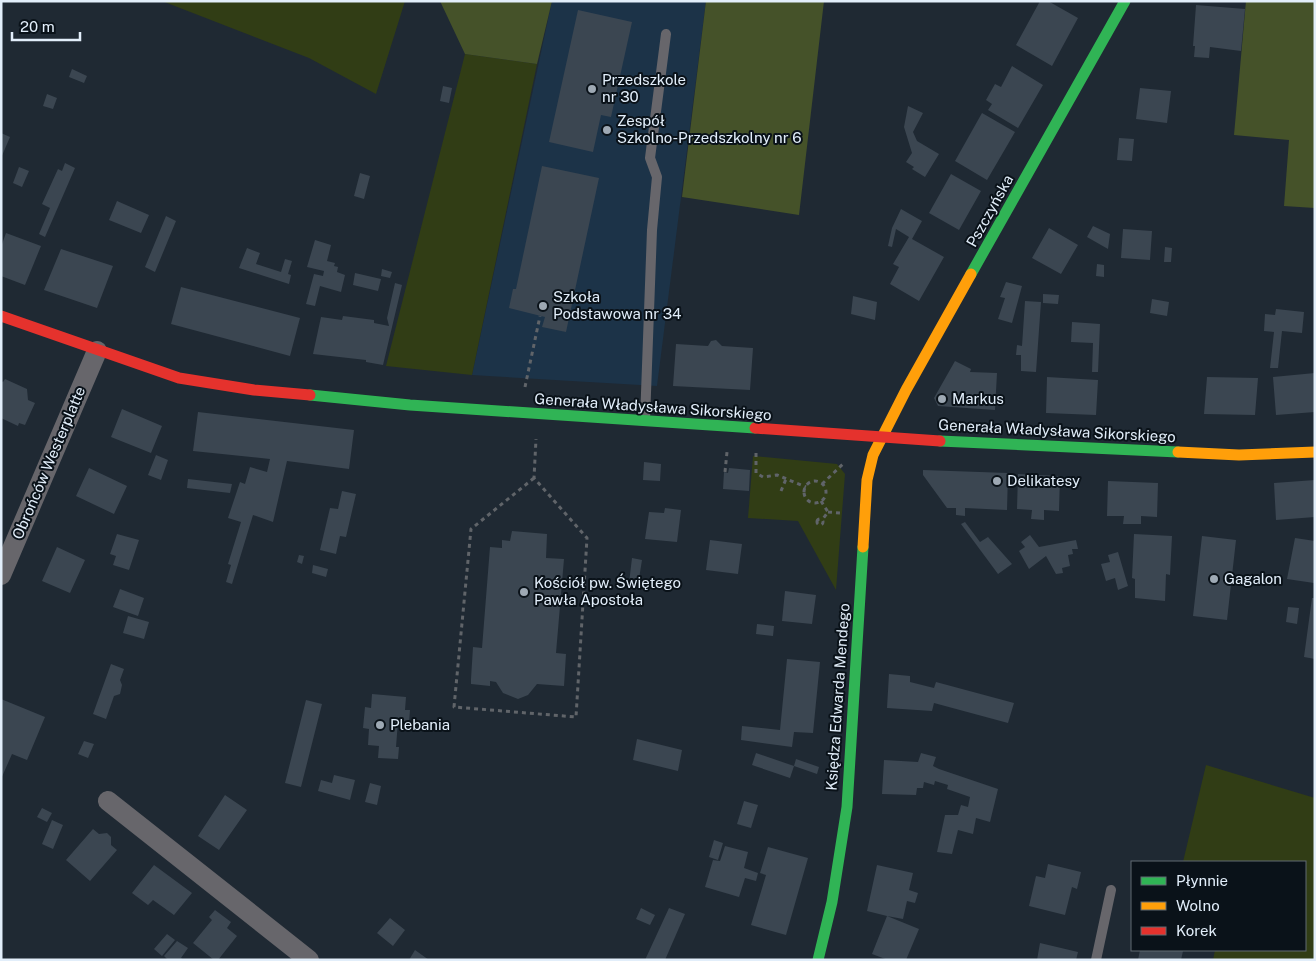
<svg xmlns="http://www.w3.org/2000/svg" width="1316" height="961" viewBox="0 0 1316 961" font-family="'Public Sans',sans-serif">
<rect width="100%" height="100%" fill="#1f2933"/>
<path fill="#1c3348" d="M552 1H706L657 386 472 375Z"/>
<path fill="#313d15" d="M162 1H405L376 94 309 58Z
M465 54 537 64 472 375 386 366Z
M753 456 837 464 845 474 836 590 798 521 748 518Z
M1206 765 1315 798V960H1213L1215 950H1305V862H1183Z"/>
<path fill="#455229" d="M440 1H552L537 64 465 54Z
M706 1H824L799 215 682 197Z
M1246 1H1315V208L1284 206 1289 140 1234 135Z"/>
<path fill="#3b4651" d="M1040 1H1048L1078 18 1052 66 1016 45Z
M1196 5 1245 9 1241 51 1210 47 1209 58 1194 57 1195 46H1193Z
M578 10 632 22 611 117 601 115 593 152 549 142Z
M1012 66 1043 85 1018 128 988 110 992 104 986 100 995 84 1001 87Z
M72 69 87 76 84 83 69 77Z
M443 86 452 88 449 103 440 101Z
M1140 88 1171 91 1167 123 1136 119Z
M47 94 57 98 53 109 43 106Z
M908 106 923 113 913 132 917 141 939 154 925 177 912 169 914 167 906 162 912 153 904 127Z
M982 113 1015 132 987 180 955 161Z
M1 133 10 137 1 158Z
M1119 138 1134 139 1132 161 1117 160Z
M65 163 75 168 45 237 39 234 50 208 42 204 58 169 62 171Z
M542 166 599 178 566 332 542 327 545 317 509 308 513 289H516Z
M19 167 29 171 22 187 13 183Z
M360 173 370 176 364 199 354 196Z
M951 174 981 191 959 230 929 213Z
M117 201 149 215 141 233 109 220Z
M901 209 922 221 912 239 944 257 919 301 890 284 899 267 893 264 909 237 896 229 892 247 888 246 892 228Z
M166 216 176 221 155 272 145 267Z
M1093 226 1110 234 1108 249 1087 237Z
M1049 228 1078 245 1061 274 1032 258Z
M1123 229 1152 231 1150 260 1121 258Z
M6 233 41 246 25 285 1 276V247Z
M315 240 331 245 327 261 335 263 334 266 338 267 337 272 345 275 341 292 320 286 315 306 306 304 314 274 323 276 324 271 307 267Z
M1165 247 1172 248 1171 262H1164Z
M247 248 260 253 256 264 281 272 285 259 292 261 288 274 291 275 289 284 239 268Z
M61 249 113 266 97 308 44 290Z
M1097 264 1104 265V277L1096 276Z
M382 269 392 272 390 278 381 276Z
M355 273 381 279 378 291 353 285Z
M1006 282 1022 286 1012 323 998 319 1005 298 1000 297Z
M395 283 402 285 383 365 366 362V360L313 354 321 317 342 320 343 316 374 320V323L389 326 387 318Z
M181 287 300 318 290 356 171 324Z
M1043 294 1059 295 1058 304 1043 303Z
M853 296 877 302 875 320 851 314Z
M1152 299 1169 302 1167 316 1150 313Z
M1025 301 1041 302 1036 372 1021 371V355H1016L1017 345 1022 346Z
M1276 309 1304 312 1302 333 1282 331 1278 368H1270L1274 332 1264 331 1265 314 1275 315Z
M1072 322 1100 324 1098 372H1092L1093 343 1071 342Z
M716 340 722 346 753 348 750 390 673 386 676 344 708 346 711 341Z
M955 361 971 369 970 372 997 373 995 410 938 406 934 398Z
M1315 373V412L1276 415 1273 377Z
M1047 377 1098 380 1096 415 1046 413Z
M1207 377 1258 378 1255 415 1204 414Z
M5 379 27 389 28 400 35 403 25 425 19 423 18 426 1 418V381L3 382Z
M122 409 162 426 151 453 111 437Z
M198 412 354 430 349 469 287 461 273 522 253 515 232 584 226 582 231 565 228 564 241 522 228 518 240 482 245 484 250 467 267 472 270 459 193 451Z
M156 455 168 460 161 480 148 475Z
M644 462 661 464 660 481 643 480Z
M89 468 127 486 114 514 76 496Z
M729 468 750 470 749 491 723 489 724 472 728 473Z
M923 470 1008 473 1007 510 965 508V516L956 515V508H947L923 475Z
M1018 474 1060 476 1059 511 1044 510V520L1031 519 1032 510 1017 509Z
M188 479 232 484 230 493 187 488Z
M1315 480V517L1276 520 1274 483Z
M1108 481 1158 483 1157 517 1141 516V524H1123L1124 516H1107Z
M342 491 356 494 346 537 340 536 336 554 320 550 330 508 338 509Z
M665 508 681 510 677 542 645 539 649 512 664 513Z
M965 522 980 542 988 537 1012 564 998 574 961 524Z
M512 531 547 534 546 558 564 559 556 653 566 654 564 686 537 684 528 695 518 699 503 693 496 682 490 681V686L471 684V679L473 647 482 648 490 547 502 548V540L510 541Z
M117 534 139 540 129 570 113 565 116 556 110 554Z
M1134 534 1172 536 1170 575 1166 574 1165 601 1135 598V579L1132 578Z
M1030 535 1039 547 1076 540 1078 549H1072L1073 554 1068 555 1070 566 1062 568 1063 573 1056 574 1046 556 1029 569 1019 551 1025 547 1021 542Z
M1202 536 1236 540 1227 620 1193 616Z
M1295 538 1315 541 1314 583 1287 579Z
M710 540 742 544 738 574 706 570Z
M57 547 85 560 70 593 42 581Z
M1118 552 1128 586 1118 590 1115 578 1106 581 1101 564 1110 562 1108 555Z
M299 555 304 556 302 564 297 562Z
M632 558 642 560 638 585 629 583Z
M313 565 328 569 326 577 312 573Z
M120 589 144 598 138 616 113 607Z
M785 591 816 595 812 624 782 621Z
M1312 598H1315V659L1304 657Z
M1288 607 1299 608 1297 624 1286 622Z
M128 616 149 622 144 639 123 633Z
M757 624 774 626 773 636 756 634Z
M787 659 820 662 813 733 794 732 792 747 741 740 742 726 780 730Z
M111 664 124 669 120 680 122 685 120 694 114 696 106 719 93 714Z
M889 674 910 676V682L934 688 936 682 1014 703 1008 723 934 703 932 711 887 708Z
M372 694 406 697 405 710H410L409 723 398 721 396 747H399L398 759 378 758 379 746 368 745 369 729 363 728 365 707 371 708Z
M1 699 45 717 27 760 12 754 1 779Z
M306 700 322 704 301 787 285 783Z
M637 739 682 750 678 771 633 760Z
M84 741 94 744 88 758 78 754Z
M756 753 794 766 790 778 752 765Z
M921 753 936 757 933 766 939 769 998 789 990 822 976 818 973 834 958 830 952 854 937 852 945 815H958L961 805 968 807 970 797 947 789 948 785 935 781 934 785 924 782 923 788H917L916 795 882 794 884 760 918 762Z
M796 759 819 767 817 774 794 766Z
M334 775 355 780 350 800 318 791 321 780 332 783Z
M370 783 381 786 377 805 365 802Z
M225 795 247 810 219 850 198 836Z
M744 801 758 805 751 828 737 824Z
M42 808 52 813 47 822 37 817Z
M52 820 63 825 53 849 42 844Z
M93 829 99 834 107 833 111 837V845L117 850 90 881 66 860Z
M714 840 723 843 718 860 709 857Z
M725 846 748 852 744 868 758 873 756 881 745 878 739 897 705 887 713 860 720 861Z
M768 847 808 858 786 935 751 925 766 875 760 873Z
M1048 864 1081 872 1077 889 1072 887 1065 915 1029 906 1036 876 1045 878Z
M154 865 192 893 174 915 153 900 148 905 132 893Z
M877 865 913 873 909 890 918 893 915 903 907 901 903 919 887 916 919 929 906 960H888L872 954 887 916 867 911Z
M641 908 655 915 650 925 636 919Z
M669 908 685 914 665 960H645Z
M215 910 231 922 227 928 237 936 218 960H214L193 943 212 920 209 917Z
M390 918 405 930 393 946 377 933Z
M167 934 175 940 162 956 154 949Z
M177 941 188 948 181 958 184 960H168L164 956Z
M1040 943 1078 952 1076 960H1037Z
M415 950 429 960H409Z
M1140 950H1176L1183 951 1181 960H1138Z"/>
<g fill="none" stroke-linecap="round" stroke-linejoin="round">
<path stroke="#606469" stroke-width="3" stroke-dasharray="4 4" stroke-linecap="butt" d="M525 387 540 316
M756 453V473L763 477 777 475 806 487
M725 472 727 452
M534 478 471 529 454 707 576 717 587 538 534 478 536 439
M804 492a11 11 0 1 1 22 0a11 11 0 1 1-22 0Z
M822 484 843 464
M781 491 786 479
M821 501 828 512 822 520
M828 512 840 513
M817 522a3 3 0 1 1 6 0a3 3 0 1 1-6 0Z"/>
<path stroke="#67666b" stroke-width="10" d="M645 420 652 230 657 177 650 158 666 34
M1096 960 1111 890"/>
<path stroke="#67666b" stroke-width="20" d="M1 575 97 351
M108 801 309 960"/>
<path stroke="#30b455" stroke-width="11" d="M971 274 1125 1
M310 395 410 405 755 428
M940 441 1178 452
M818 960 832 902 847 807 863 547"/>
<path stroke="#ff9f0a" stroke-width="11" d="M1178 452 1239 455 1315 452
M863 547 867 480 873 455 906 390 971 274"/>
<path stroke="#e5322d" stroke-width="11" d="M1 316 179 378 254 390 310 395
M755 428 940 441"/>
</g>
<g fill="#9ea9b4" stroke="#0a1219" stroke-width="2">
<circle cx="592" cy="89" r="5"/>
<circle cx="607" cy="130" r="5"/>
<circle cx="543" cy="306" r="5"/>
<circle cx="942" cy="399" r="5"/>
<circle cx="997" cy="481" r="5"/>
<circle cx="1214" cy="579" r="5"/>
<circle cx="524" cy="592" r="5"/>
<circle cx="380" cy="725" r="5"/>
</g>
<g text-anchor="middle" stroke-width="4" stroke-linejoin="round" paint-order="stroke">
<g font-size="15" fill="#e2eefa" stroke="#0a1219" text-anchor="start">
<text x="602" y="85">Przedszkole<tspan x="602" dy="17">nr 30</tspan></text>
<text x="617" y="126">Zespół<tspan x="617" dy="17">Szkolno-Przedszkolny nr 6</tspan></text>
<text x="553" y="302">Szkoła<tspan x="553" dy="17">Podstawowa nr 34</tspan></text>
<text x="952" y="404">Markus</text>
<text x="1007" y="486">Delikatesy</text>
<text x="1224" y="584">Gagalon</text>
<text x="534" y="588">Kościół pw. Świętego<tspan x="534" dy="17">Pawła Apostoła</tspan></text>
<text x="390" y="730">Plebania</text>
</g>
<g font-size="15" fill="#e2eefa" stroke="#0a1219">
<text transform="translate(990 211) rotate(-61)" y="5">Pszczyńska</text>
<text transform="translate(653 407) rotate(4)" y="5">Generała Władysława Sikorskiego</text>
<text transform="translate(1057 431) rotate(3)" y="5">Generała Władysława Sikorskiego</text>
<text transform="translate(49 463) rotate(-67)" y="5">Obrońców Westerplatte</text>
<text transform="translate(838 697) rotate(-86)" y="5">Księdza Edwarda Mendego</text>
</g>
</g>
<rect width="1316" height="961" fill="none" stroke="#e2eefa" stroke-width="5"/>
<rect x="1131" y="861" width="175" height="90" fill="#0a1219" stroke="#606a73"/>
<rect x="1141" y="877" width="25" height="8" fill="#30b455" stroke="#606a73"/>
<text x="1176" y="886" font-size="15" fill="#e2eefa">Płynnie</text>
<rect x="1141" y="902" width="25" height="8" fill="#ff9f0a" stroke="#606a73"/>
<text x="1176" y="911" font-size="15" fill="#e2eefa">Wolno</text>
<rect x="1141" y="927" width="25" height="8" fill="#e5322d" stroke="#606a73"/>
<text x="1176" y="936" font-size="15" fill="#e2eefa">Korek</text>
<path d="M12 32v8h68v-8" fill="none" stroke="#e2eefa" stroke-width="2.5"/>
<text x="20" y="32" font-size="15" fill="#e2eefa" stroke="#0a1219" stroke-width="4" paint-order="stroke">20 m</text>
</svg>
